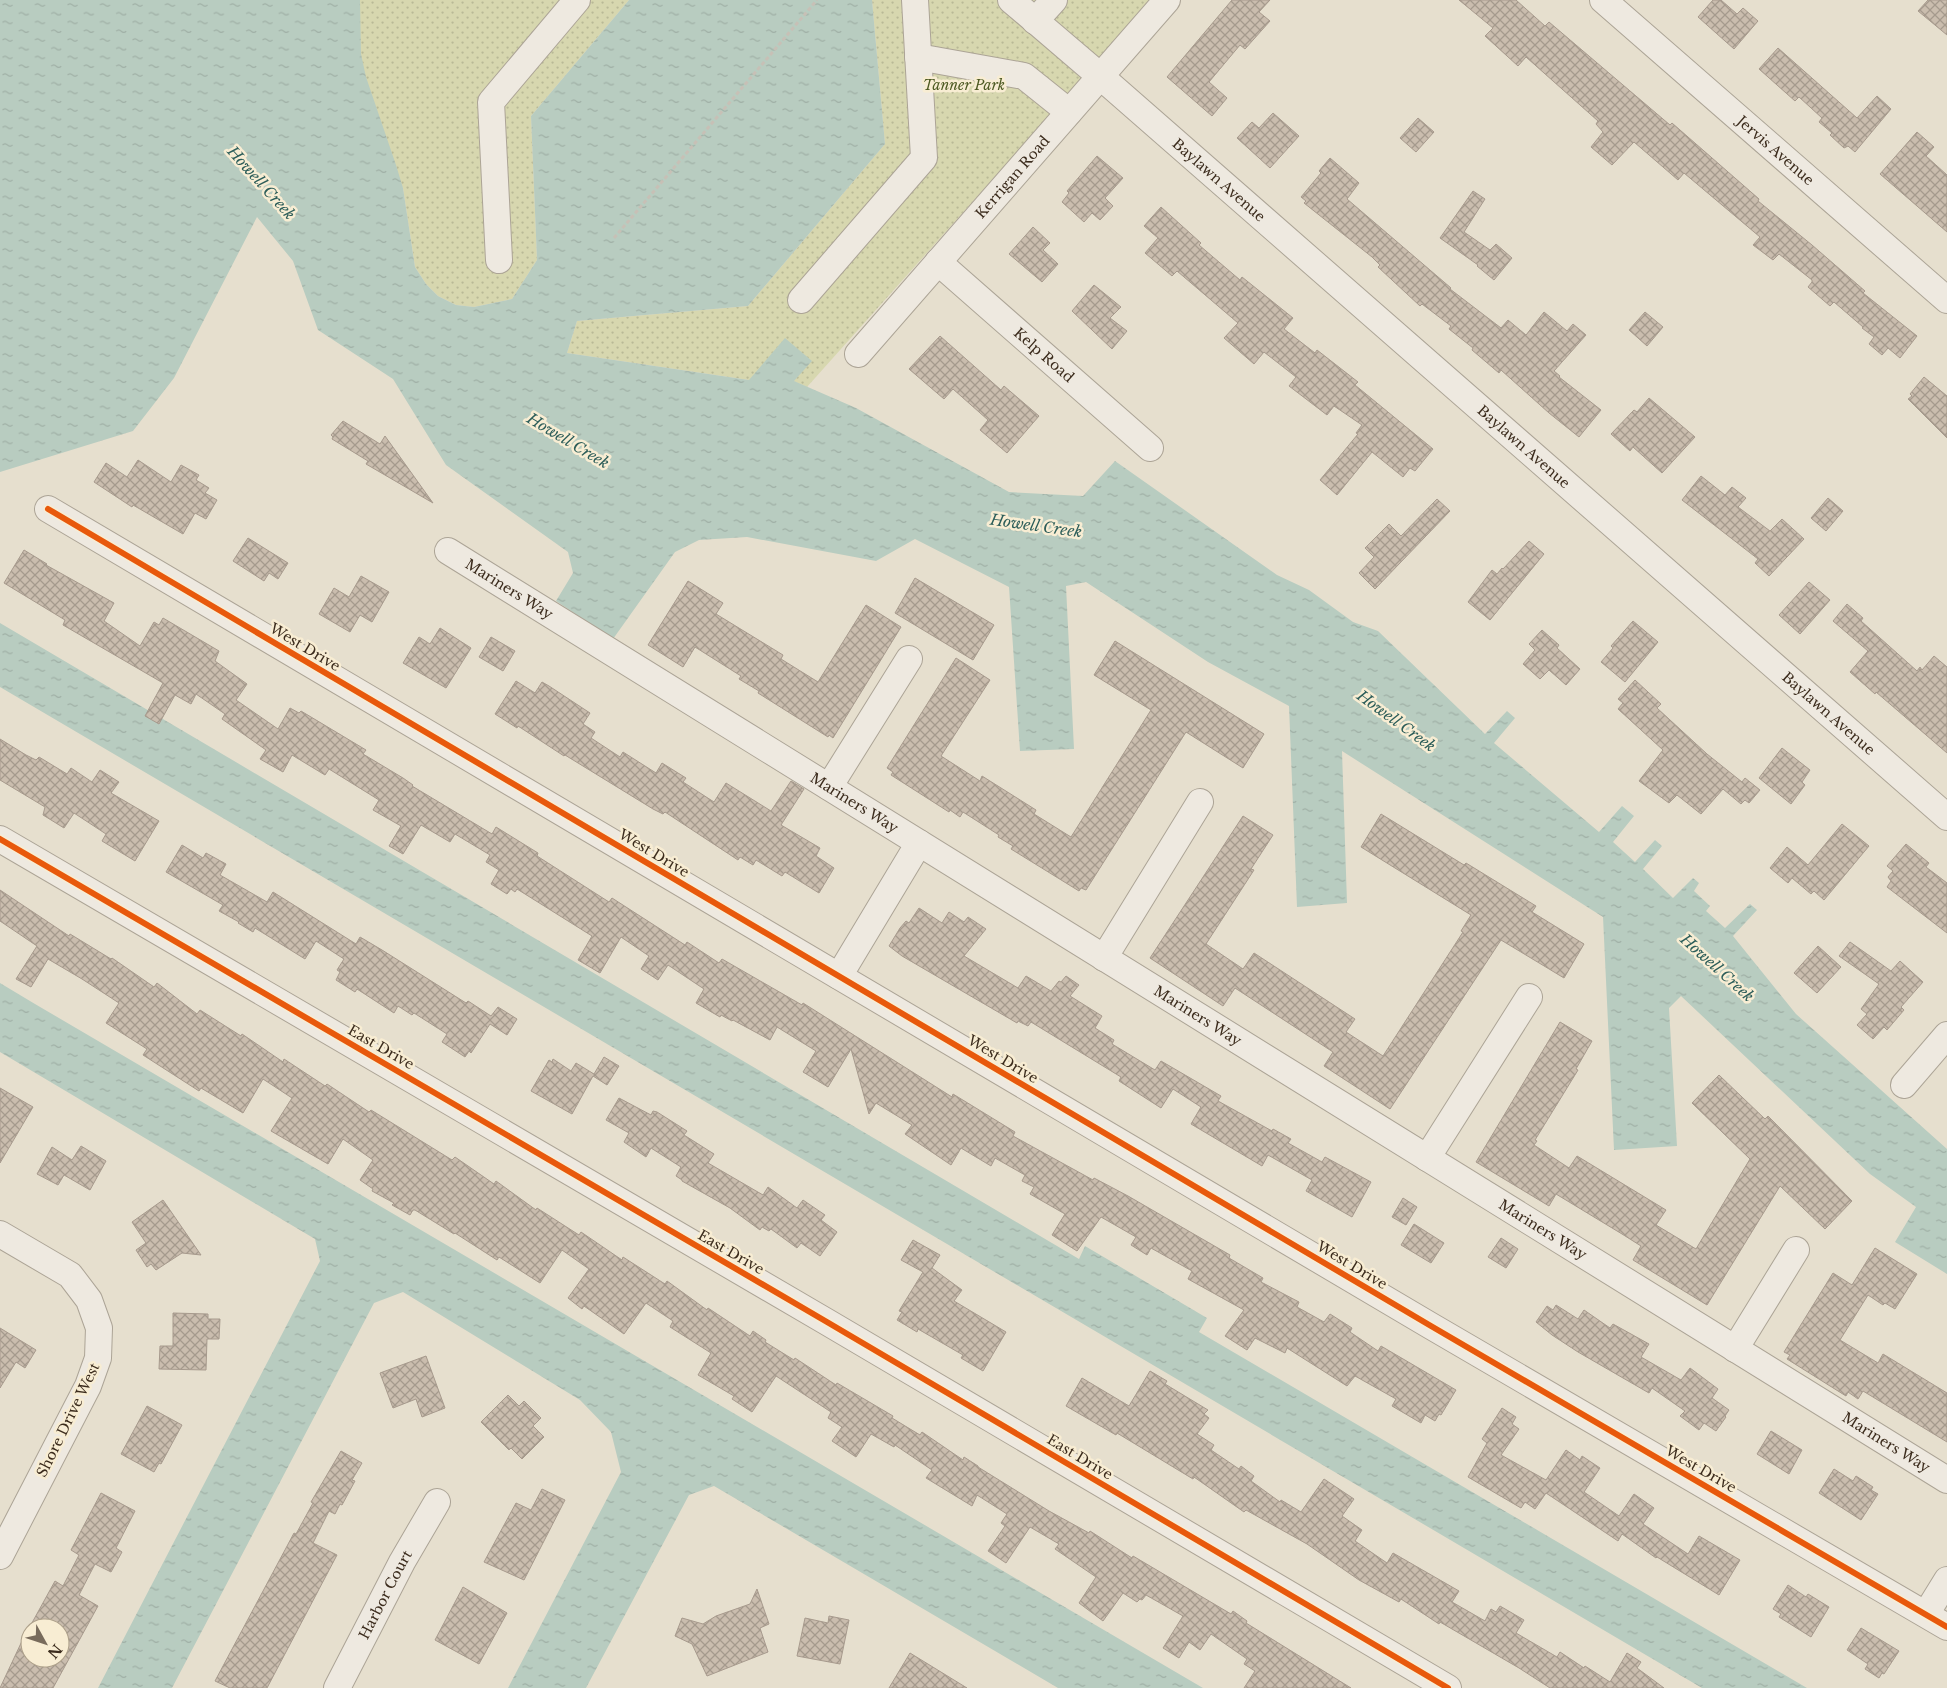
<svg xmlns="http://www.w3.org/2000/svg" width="1947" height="1688" viewBox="0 0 1947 1688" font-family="'Libre Baskerville',serif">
<defs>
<pattern id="park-dots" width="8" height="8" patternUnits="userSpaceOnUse" patternTransform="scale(1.25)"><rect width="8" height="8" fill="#d7d7af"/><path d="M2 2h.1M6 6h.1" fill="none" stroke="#b9b996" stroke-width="1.8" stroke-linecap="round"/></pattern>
<pattern id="water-ripples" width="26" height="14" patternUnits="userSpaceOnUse" patternTransform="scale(1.25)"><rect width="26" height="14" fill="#b8ccc0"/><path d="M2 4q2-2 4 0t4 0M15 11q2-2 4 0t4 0" fill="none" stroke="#9fafa5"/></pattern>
<pattern id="building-cross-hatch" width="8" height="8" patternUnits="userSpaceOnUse" patternTransform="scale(1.25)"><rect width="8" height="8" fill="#cabdae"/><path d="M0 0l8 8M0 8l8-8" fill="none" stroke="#a59a8d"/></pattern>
</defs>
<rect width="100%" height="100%" fill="#e6dfce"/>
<path fill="url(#park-dots)" d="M292 0H629L531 116 537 260 512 299 474 307 456 305 438 296 426 284 415 267 403 188Z
M872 0H1150L1077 85 807 387 793 381 749 380 567 353 577 321 748 306 885 144Z"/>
<path fill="url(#water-ripples)" d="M0 0H360L361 54 366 77 396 165 403 188 415 267 426 284 438 296 456 305 474 307 512 299 537 260 531 116 629 0H872L885 144 748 306 577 321 567 353 749 380 785 338 812 361 794 381 856 408 1009 492 1083 496 1115 461 1277 575 1309 590 1353 622 1378 631 1485 734 1507 711 1515 718 1494 743 1599 832 1622 806 1634 816 1613 842 1635 862 1655 840 1662 846 1643 869 1673 898 1693 878 1699 883 1694 891 1710 906 1706 911 1725 928 1750 904 1757 910 1733 936 1796 1014 1947 1149V1274L1895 1242 1916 1207 1870 1174 1681 996 1669 1008 1677 1146 1614 1150 1603 917 1342 751 1347 903 1297 907 1289 706 1208 662 1086 582 1066 586 1074 749 1020 751 1009 587 915 539 876 561 747 537 699 540 675 552 613 639 556 601 573 573 568 552 446 465 393 379 318 330 293 261 257 217 174 378 133 431 0 472Z
M0 623 1079 1259 1085 1246 1207 1318 1199 1332 1807 1688H1702L0 687Z
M0 983 35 1004 1203 1688H1058L714 1486 689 1495 586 1688H508L621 1472 611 1432 580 1400 403 1292 374 1303 172 1688H98L320 1261 315 1239 0 1052Z"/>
<path fill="url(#building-cross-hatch)" stroke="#a79a8d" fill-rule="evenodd" d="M1232 0H1270L1259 12 1270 21 1245 49 1240 45 1209 82 1227 98 1212 116 1167 77Z
M1459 0H1516L1545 26 1549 22 1670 125 1672 123 1759 199 1758 201 1812 245 1865 291 1863 293 1917 336 1900 358 1888 348 1882 355 1869 344 1874 337 1862 328 1863 327 1834 302 1830 306 1808 287 1812 282V280L1779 254 1773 260 1753 245 1760 237 1684 173 1678 180 1634 142 1612 165 1591 147 1603 132 1596 124 1598 121 1526 57 1518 66 1485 36 1493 28Z
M1713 0H1721L1737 14 1743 8 1758 21 1734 49 1698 17Z
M1928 0H1947V35L1918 11Z
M1778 48 1857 118 1877 96 1891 109 1855 152 1848 146 1844 148 1830 135 1832 133 1819 122 1822 118 1799 97 1795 101 1759 69Z
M1273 113 1299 136 1270 168 1237 138 1252 122 1259 128Z
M1418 118 1434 132 1416 152 1400 138Z
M1917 132 1934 147 1926 156 1947 175V232L1880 174Z
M1097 156 1123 178 1105 198 1113 206 1100 220 1092 213 1084 222 1062 202 1069 193 1067 191Z
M1330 158 1359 183 1347 199 1451 288 1450 289 1501 328 1508 320 1526 335 1544 312 1567 331 1573 324 1586 335 1554 371 1560 376 1559 377 1601 410 1579 437 1549 413 1501 370 1499 373 1472 350 1473 348 1449 329 1451 326 1422 304 1420 306 1378 267 1380 265 1372 257 1304 203 1306 201 1301 197 1321 173 1319 171Z
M1473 191 1485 199 1464 232 1490 250 1496 244 1512 258 1494 280 1477 266 1478 265 1440 238Z
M1161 207 1201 243 1199 245 1240 280 1242 277 1293 318 1284 329 1315 353 1317 350 1358 382 1355 385 1433 449 1415 471 1410 468 1403 477 1372 452 1337 495 1320 480 1358 434 1356 433 1362 425 1334 406 1327 415 1289 386 1296 377 1264 352 1254 364 1224 338 1238 323 1177 271 1172 276 1145 253 1158 238 1144 226Z
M1033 227 1050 243 1043 250 1058 264 1042 282 1009 254Z
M1094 285 1121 307 1110 318 1127 331 1112 349 1072 311Z
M1645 312 1663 327 1647 346 1629 330Z
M940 336 1001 390 1004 386 1039 416 1007 453 980 430 988 420 953 389 944 399 909 369Z
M1924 377 1947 396V438L1908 399 1912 396 1910 394Z
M1649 398 1695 437 1662 473 1633 447 1630 451 1611 434 1634 410 1637 412Z
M343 421 380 444 385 436 433 503 366 464 368 461 332 439 333 437 331 435Z
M138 460 171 482 181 465 199 475 196 480 209 488 205 493 217 500 206 519 195 513 183 534 133 505 132 507 94 482 106 463 127 477Z
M1701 476 1725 495 1732 487 1746 498 1738 507 1770 531 1782 519 1804 539 1769 576 1755 563 1758 559 1682 500Z
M1828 498 1843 511 1826 531 1811 518Z
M1437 499 1450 511 1375 589 1359 573 1374 557 1365 548 1389 524 1401 536Z
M248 538 288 563 278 579 269 573 264 581 233 561Z
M1529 541 1544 554 1490 620 1468 602 1492 570 1497 574 1502 568 1503 569Z
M24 550 47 564 46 565 114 603 104 621 140 646 154 622 159 625 163 618 219 651 215 661 247 684 236 700 278 729 290 708 299 713 301 711 366 750 363 754 403 778 413 785 412 786 492 834 496 827 538 853 537 856 609 902 612 898 685 945 687 942 719 963 722 959 802 1005 803 1003 952 1097 953 1094 1015 1132 1013 1136 1093 1180 1094 1178 1128 1196 1230 1255 1229 1258 1263 1278 1261 1282 1299 1302 1297 1307 1324 1322 1330 1314 1352 1328 1350 1332 1378 1351 1381 1346 1456 1390 1441 1415 1439 1414 1435 1421 1425 1415 1421 1423 1392 1406 1396 1399 1355 1376 1347 1386 1287 1348 1285 1353 1255 1338 1247 1350 1225 1336 1244 1310 1188 1279 1192 1271 1151 1248 1147 1255 1131 1245 1136 1237 1101 1217 1077 1251 1052 1235 1065 1214 1030 1194 1034 1187 1022 1181 1025 1175 995 1158 991 1166 961 1148 951 1165 905 1134 912 1125 876 1103 869 1114 851 1049 828 1087 803 1072 816 1051 777 1027 770 1040 733 1020 732 1021 721 1015 720 1017 696 1003 704 989 668 965 658 980 641 969 649 956 621 937 600 973 578 960 592 936 517 889 515 892 511 889 507 894 491 884 499 870 486 862 490 855 455 834 450 842 421 825 403 854 389 846 401 826 373 810 379 800 329 769 325 775 292 755 283 772 260 759 266 750 222 719 225 714 196 694 191 704 175 695 159 724 145 716 163 683 63 625 65 620 4 583Z
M361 576 389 592 372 622 360 615 350 632 319 614 334 588 349 597Z
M915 578 994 625 973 660 895 613Z
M688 581 723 603 716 614 783 655 781 659 818 682 866 605 901 627 833 738 829 735 828 737 758 693 759 691 739 679 741 676 695 647 683 667 648 645Z
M1809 582 1830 600 1800 634 1779 615Z
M1847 604 1863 618 1861 621 1917 671 1920 667 1922 670 1934 656 1947 667V753L1876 692 1875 694 1850 672 1868 651 1833 621Z
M1633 621 1658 642 1625 682 1601 662 1613 648 1611 646Z
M440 628 471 648 446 688 403 663 419 637 430 644Z
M1542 630 1559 645 1557 648 1580 669 1566 685 1549 670 1540 679 1523 664 1535 650 1529 644Z
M491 637 515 651 503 671 479 657Z
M1115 641 1264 734 1243 768 1186 732 1086 890 1081 888 1079 891 1011 849 1013 846 998 837 999 835 963 812 960 817 950 810 949 812 891 775 893 772 887 768 956 658 990 680 941 756 980 781 982 776 1036 810 1034 814 1071 837 1151 710 1094 675Z
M1635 680 1661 704 1657 708 1707 754 1742 782 1745 778 1760 790 1749 803 1745 800 1741 804 1723 789 1701 814 1677 795 1669 803 1639 781 1663 750 1618 709 1623 703 1618 699Z
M516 681 535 693 542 682 549 686 590 713 583 724 595 732 591 738 620 757 623 752 656 773 662 763 686 778 683 782 714 802 726 783 771 811 791 781 804 789 781 825 820 848 816 856 834 868 819 893 785 872 782 876 756 860 753 865 740 857 738 860 665 812 663 814 653 809 565 755 564 756 518 726 517 728 495 714Z
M0 739 26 755 36 760 39 757 67 774 71 768 92 782 100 770 119 782 111 793 159 821 135 861 102 841 106 834 74 813 64 828 43 815 45 807 0 780Z
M1782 748 1810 770 1802 782 1805 785 1791 804 1759 778Z
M1381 814 1464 865 1466 863 1536 906 1532 912 1584 944 1564 978 1501 940 1390 1109 1324 1066 1333 1052 1235 988 1223 1006 1150 958 1243 816 1273 835 1251 869 1254 870 1206 944 1243 969 1254 953 1355 1019 1346 1032 1383 1056 1463 932 1461 931 1471 915 1361 847Z
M1842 824 1869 846 1824 900 1814 891 1811 894 1792 878 1788 883 1770 868 1787 847 1808 865Z
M1906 844 1929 863 1926 867 1947 883V933L1887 887 1891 881 1888 877 1893 871 1887 866Z
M182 845 203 858 206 853 226 864 220 875 267 902 273 892 356 944 360 937 382 950 466 1003 468 1001 491 1016 498 1007 517 1019 507 1035 490 1024 471 1053 469 1051 465 1057 442 1042 447 1034 414 1013 412 1015 398 1006 394 1013 357 989 355 992 336 980 340 972 337 970 344 959 316 941 305 959 255 928 253 932 238 923 239 922 219 911 223 905 166 872Z
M0 890 69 936 70 934 111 959 112 958 154 987 157 983 197 1014 200 1010 241 1036 242 1034 283 1062 284 1059 325 1086 327 1084 369 1112 371 1110 452 1160 455 1157 494 1184 496 1181 536 1210 537 1208 579 1235 581 1232 622 1260 623 1257 665 1284 667 1281 707 1310 708 1308 750 1336 753 1331 766 1340 765 1342 794 1360 795 1358 836 1385 837 1383 893 1416 892 1418 920 1435 922 1432 963 1460 964 1457 978 1466V1467L1049 1511 1089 1533 1090 1531 1132 1558 1133 1556 1231 1614 1233 1611 1247 1621 1246 1623 1351 1688H1244L1255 1671 1244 1664 1247 1659 1211 1634 1200 1650 1189 1642 1179 1658 1163 1648 1183 1616 1146 1595 1142 1600 1140 1599 1137 1602 1123 1593 1103 1621 1079 1603 1096 1577 1055 1549 1059 1544 1030 1527 1006 1563 988 1551 1005 1526 1001 1523 1007 1514 977 1495 972 1506 926 1478 932 1470 895 1445 894 1447 871 1434 856 1457 832 1441 842 1427 828 1418 831 1412 776 1376 752 1412 732 1399 734 1396 698 1375 711 1353 670 1327 673 1321 646 1303 624 1334 584 1306 582 1309 568 1298 589 1269 562 1250 540 1283 499 1257 497 1260 455 1233 454 1234 415 1210H413L410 1215 392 1205 394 1203 372 1191 373 1189 360 1180 373 1160 343 1139 328 1164 271 1131 292 1098 263 1079 243 1113 201 1088 199 1091 143 1055 147 1049 106 1023 119 1003 82 979 48 959 31 987 16 979 37 946 0 921Z
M919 908 942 923 949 912 964 922 968 917 986 929 964 956 1018 988 1026 976 1051 991 1059 981 1061 982 1066 976 1079 985 1070 996 1102 1016 1095 1028 1114 1040 1112 1044 1155 1070 1161 1061 1221 1096 1218 1101 1272 1131 1273 1129 1291 1139 1288 1143 1322 1162 1325 1157 1371 1182 1352 1217 1306 1191 1312 1180 1268 1155 1262 1166 1191 1124 1201 1107 1173 1089 1161 1108 1119 1081 1121 1077 1031 1022 1028 1026 1018 1021 1017 1023 902 956 889 946 900 928 906 921 909 923Z
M1850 942 1891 971 1900 961 1923 982 1901 1007 1904 1010 1887 1030 1884 1027 1873 1039 1857 1025 1867 1014 1861 1009 1879 984 1839 956Z
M1818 946 1841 967 1817 993 1794 973Z
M1560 1022 1592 1041 1576 1069 1578 1070 1535 1140 1537 1141 1534 1145 1569 1168 1577 1156 1666 1210 1656 1225 1696 1249 1750 1159 1692 1103 1719 1075 1765 1119 1768 1116 1852 1201 1825 1229 1780 1186 1707 1305 1633 1260 1641 1246 1622 1234 1556 1194 1549 1206 1476 1162Z
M604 1057 619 1066 607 1085 593 1076 572 1114 531 1091 549 1060 552 1062 553 1059 571 1071 576 1063 594 1074Z
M0 1088 33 1107 0 1163Z
M619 1098 651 1115 653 1111 657 1112 687 1131 684 1135 714 1154 708 1163 763 1195 768 1187 797 1208 803 1200 825 1215 821 1220 837 1232 820 1256 801 1243 797 1248 771 1229 769 1231 762 1227 760 1230 730 1208 682 1181V1180L676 1176 681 1167 651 1148 646 1157 624 1142 629 1133 606 1120Z
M81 1146 106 1161 90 1190 64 1175 58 1185 37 1174 52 1147 72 1160Z
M1403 1198 1417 1207 1406 1225 1392 1217Z
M163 1200 201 1255 182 1253 156 1270 151 1264 147 1267 136 1250 146 1243 132 1222Z
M1414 1224 1444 1243 1431 1263 1401 1245Z
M1501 1238 1518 1249 1506 1268 1488 1257Z
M913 1240 940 1255 932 1268 962 1290 954 1301 1006 1332 983 1371 961 1358 963 1355 918 1329 917 1332 897 1320 902 1312 899 1311 923 1272 901 1260Z
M1875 1248 1917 1274 1895 1309 1885 1303 1883 1305 1868 1295 1840 1340 1878 1363 1883 1354 1947 1393V1442L1863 1391 1858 1399 1848 1392 1846 1396 1787 1359 1790 1355 1784 1352 1833 1273 1852 1285Z
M1556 1305 1578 1319 1584 1310 1610 1328 1613 1324 1649 1344 1641 1357 1681 1380 1690 1368 1718 1389 1712 1398 1729 1410 1725 1416 1726 1417 1716 1431 1704 1423 1699 1430 1680 1416 1685 1411 1652 1388 1649 1393 1578 1352 1552 1335 1536 1322 1547 1306 1553 1310Z
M173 1313 208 1314V1319H220L219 1339H207L206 1370 159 1369 160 1346H173Z
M0 1328 36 1350 25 1368 16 1362 0 1388Z
M426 1356 445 1408 422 1417 416 1399 393 1408 380 1373Z
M1150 1371 1167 1381 1165 1384 1208 1410 1204 1414 1209 1418 1197 1434 1214 1445 1211 1450 1239 1469 1241 1466 1254 1476 1251 1481 1280 1502 1281 1500 1301 1512 1324 1479 1354 1499 1342 1516 1362 1530 1355 1541 1387 1563 1393 1553 1459 1591 1452 1602 1485 1621 1491 1609 1496 1612 1500 1606 1524 1620 1516 1633 1557 1657 1560 1652 1584 1668 1585 1666 1610 1682 1627 1653 1641 1662 1637 1668 1664 1688H1550L1519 1668 1440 1622 1439 1624 1401 1599 1399 1602 1359 1580 1307 1544 1246 1510 1244 1512 1194 1477 1193 1479 1117 1433 1116 1435 1066 1406 1082 1378 1129 1406Z
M508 1395 519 1406 524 1401 541 1418 533 1426 544 1437 522 1459 511 1448 509 1450 481 1422Z
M147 1406 182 1425 161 1464 159 1463 154 1472 121 1454Z
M1502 1408 1516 1417 1512 1424 1519 1429 1501 1455 1546 1480 1566 1450 1580 1460 1582 1456 1600 1468 1584 1492 1619 1516 1634 1494 1654 1508 1643 1524 1688 1554 1699 1536 1740 1560 1719 1595 1657 1557 1656 1558 1622 1534 1618 1541 1546 1493 1535 1509 1525 1502 1521 1508 1468 1477 1487 1443 1482 1439Z
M1771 1431 1802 1450 1789 1474 1757 1454Z
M341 1451 362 1463 352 1480 355 1481 342 1505 340 1504 335 1514 329 1511 313 1543 337 1555 267 1688H230L215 1681 294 1533 296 1534 313 1503 311 1502Z
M1834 1469 1853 1481 1856 1476 1873 1487 1871 1490 1878 1494 1861 1520 1819 1493Z
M542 1489 565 1500 524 1580 484 1562 516 1503 531 1510Z
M101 1493 135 1511 116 1548 122 1552 111 1572 95 1564 79 1595 98 1606 53 1688H0L22 1641 55 1581 63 1586 79 1555 71 1550ZM30 1628H60V1658H30Z
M1788 1585 1806 1597 1808 1594 1829 1607 1811 1637 1779 1617 1781 1614 1773 1609Z
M463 1587 507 1613 479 1664 435 1640Z
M757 1589 769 1624 760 1628 768 1652 707 1676 692 1644 675 1636 682 1618 703 1624 716 1616 750 1604Z
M829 1616 849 1620 840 1664 797 1656 805 1618 828 1623Z
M1861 1628 1899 1651 1884 1674 1882 1673 1879 1678 1865 1669 1868 1664 1847 1650Z
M910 1653 967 1688H889Z"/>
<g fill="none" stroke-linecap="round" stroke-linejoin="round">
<defs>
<g id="minor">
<path id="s1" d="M1011 0 1100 76 1947 817"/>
<path id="s2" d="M1603 0 1947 300"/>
<path d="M1035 21 1054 0"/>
<path d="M918 57 1024 76 1069 112"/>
<path d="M499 260 491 102 577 0"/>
<path id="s3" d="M938 262 1150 448"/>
<path d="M801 300 924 158 915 0"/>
<path id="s4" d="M858 354 1167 0"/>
<path d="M48 509 1431 1326 1947 1627"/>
<path id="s5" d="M448 551 1947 1480"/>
<path d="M829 787 909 659"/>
<path d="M0 839 827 1322 1448 1688"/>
<path d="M1104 958 1200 802"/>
<path d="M839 976 919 843"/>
<path d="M1904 1085 1947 1035"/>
<path d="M1427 1158 1529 997"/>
<path d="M0 1234 70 1275 89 1300 99 1328 98 1358 88 1386 0 1556"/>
<path d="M1735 1349 1796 1250"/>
<path d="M1926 1614 1947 1580"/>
<path id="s6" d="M337 1688 402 1562 437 1502"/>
</g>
</defs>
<use href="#minor" stroke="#aca496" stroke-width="28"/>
<path stroke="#c7c0b6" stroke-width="3" stroke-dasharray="4 2.5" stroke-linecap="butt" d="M614 238 817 0"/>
<use href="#minor" stroke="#eee9e0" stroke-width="26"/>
<defs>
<path id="cycleway" d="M48 509 1431 1326 1947 1627
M0 839 827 1322 1448 1688"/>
</defs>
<use href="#cycleway" stroke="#f8edd3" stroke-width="9"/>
<use href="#cycleway" stroke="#e8590c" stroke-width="6"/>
</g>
<g text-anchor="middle" stroke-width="5" stroke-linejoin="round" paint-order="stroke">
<g font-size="14" font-style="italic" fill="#4d5a22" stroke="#f8edd3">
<text x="964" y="90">Tanner Park</text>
</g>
<g font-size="14" fill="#3c2c1d" stroke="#f8edd3">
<text dy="5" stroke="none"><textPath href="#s2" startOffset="229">Jervis Avenue</textPath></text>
<text dy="5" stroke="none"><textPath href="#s4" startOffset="235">Kerrigan Road</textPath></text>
<text dy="5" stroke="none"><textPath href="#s1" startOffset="275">Baylawn Avenue</textPath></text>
<text dy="5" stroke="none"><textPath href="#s3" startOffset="141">Kelp Road</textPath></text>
<text dy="5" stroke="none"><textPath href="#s1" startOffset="680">Baylawn Avenue</textPath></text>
<text dy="5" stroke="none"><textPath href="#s5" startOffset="72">Mariners Way</textPath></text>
<text transform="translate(305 647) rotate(31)" y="5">West Drive</text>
<text dy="5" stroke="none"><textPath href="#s1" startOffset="1085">Baylawn Avenue</textPath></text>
<text dy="5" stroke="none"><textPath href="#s5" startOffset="478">Mariners Way</textPath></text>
<text transform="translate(654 853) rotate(31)" y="5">West Drive</text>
<text dy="5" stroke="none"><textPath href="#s5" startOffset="882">Mariners Way</textPath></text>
<text transform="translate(381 1047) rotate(30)" y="5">East Drive</text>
<text transform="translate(1003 1059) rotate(31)" y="5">West Drive</text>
<text dy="5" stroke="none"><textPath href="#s5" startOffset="1288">Mariners Way</textPath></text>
<text transform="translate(731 1252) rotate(30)" y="5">East Drive</text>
<text transform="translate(1352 1265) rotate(31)" y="5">West Drive</text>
<text transform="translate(68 1420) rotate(-64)" y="5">Shore Drive West</text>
<text dy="5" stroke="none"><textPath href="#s5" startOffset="1692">Mariners Way</textPath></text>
<text transform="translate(1080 1457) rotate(31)" y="5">East Drive</text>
<text transform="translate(1701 1469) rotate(30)" y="5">West Drive</text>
<text dy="5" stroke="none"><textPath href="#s6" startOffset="105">Harbor Court</textPath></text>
</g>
<g font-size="15" font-style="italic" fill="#2c5d59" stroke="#f8edd3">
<text transform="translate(261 183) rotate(48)" y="5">Howell Creek</text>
<text transform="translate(568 441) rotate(31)" y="5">Howell Creek</text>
<text transform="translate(1036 526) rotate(8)" y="5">Howell Creek</text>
<text transform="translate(1396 721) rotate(36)" y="5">Howell Creek</text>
<text transform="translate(1717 968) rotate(42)" y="5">Howell Creek</text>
</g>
</g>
<g transform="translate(45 1643) rotate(130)"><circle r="24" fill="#f8edd3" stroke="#ada08a"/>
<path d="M0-4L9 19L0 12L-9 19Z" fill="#786b5b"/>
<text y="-8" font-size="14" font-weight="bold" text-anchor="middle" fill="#3c2c1d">N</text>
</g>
</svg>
